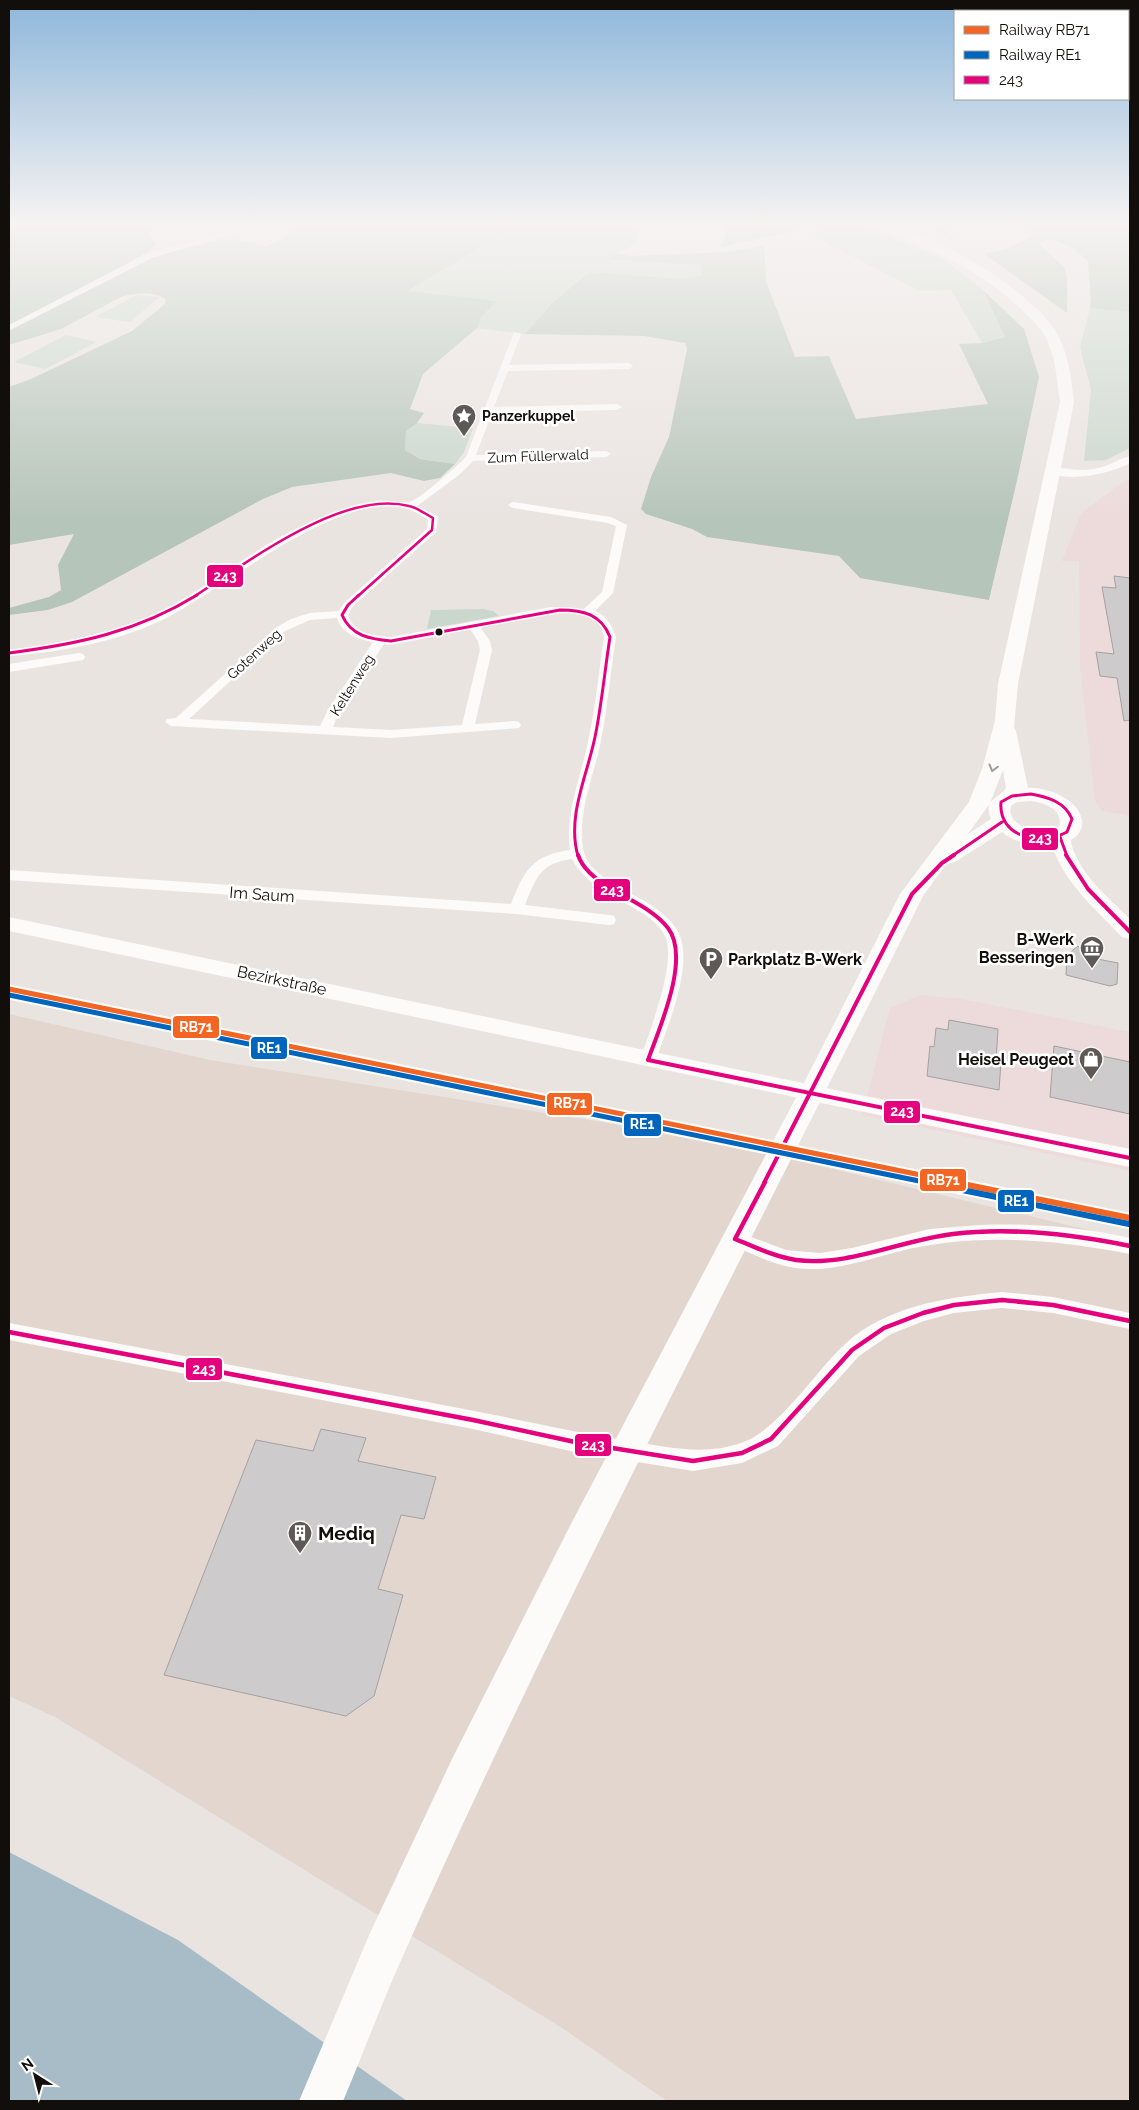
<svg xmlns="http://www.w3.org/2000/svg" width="1139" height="2110" viewBox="0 0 1139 2110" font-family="Raleway,sans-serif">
<rect width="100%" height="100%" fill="#eae4e1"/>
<path fill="#eddbdb" d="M1130 477V818L1126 815 1102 811 1095 801 1080 668 1079 561H1062L1081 513Z
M920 995 962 999 1130 1032V1171L862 1115 890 1008Z"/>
<path fill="#e2d6cf" d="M9 1014 210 1060 703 1138 1130 1240V2101H667L562 2028 57 1718 9 1696Z"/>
<path fill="#cad7cc" d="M519 224H639L636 243 608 259 701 265 703 275 684 279 588 272 554 301 525 334 477 328 481 317 496 301 407 292Z
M816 224H858L942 258 983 290 1005 337 982 343 951 290 920 291 808 234 819 230 812 227Z
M915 224H965L946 233 954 240Z
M137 295 160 297 130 322 95 317Z
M1090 308 1130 312V448L1106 460 1084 461 1091 390 1080 347Z
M66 335 97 342 45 369 14 362Z
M417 423 473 428 464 452 455 464 420 459 405 450 406 431Z
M483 609 493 611 499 616 427 629 431 610Z"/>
<path fill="#b6c5b9" d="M9 224H160L152 226 148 234 155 243 150 251 37 312 9 325Z
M298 224H519L408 291 497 301 481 317 477 328 423 374 410 409 424 413 417 423 406 431 405 450 420 459 455 464 440 478 424 481 391 473 292 487 263 499 72 602 48 610 9 615V608L49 597 61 590 58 565 74 534 9 545V387L31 379 132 331 165 304 166 299C154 291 134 293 121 297L61 329 9 345V331L160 254 222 240 232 239 264 246 276 243 297 228Z
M724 224H816L812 227 720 247 726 237Z
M992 224H1130V312L1090 308 1091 300 1088 261 1075 250 1053 239 1038 243 1064 267 1067 278V313L984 254 1006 249 1041 232Z
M764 246 766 281 795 357 829 356 856 419 988 404 959 344 982 343 1005 337 983 290 1024 329 1039 377 1018 476 989 600 860 578 839 556 707 537 692 529 646 514 641 509 651 477 669 437 683 369 687 349 685 343 644 336 525 334 554 301 589 272 684 279 703 275 700 265 607 259 617 253 630 256 728 252Z"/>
<path fill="#a8bcc7" d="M9 1852 178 1940 407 2101H9Z"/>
<path fill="#cdcbcb" stroke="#a4a1a2" d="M1114 576 1130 578V720L1124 721 1117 678 1100 676 1096 652 1114 654 1102 587 1116 588Z
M1078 946 1087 957 1118 963 1117 984 1110 986 1066 975 1067 955Z
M949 1020 998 1029 996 1061 1001 1062 999 1090 927 1076 930 1046 934 1047 936 1028 948 1030Z
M1054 1046 1130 1062V1114L1050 1097Z
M321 1429 366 1438 358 1461 436 1477 424 1519 401 1515 378 1589 403 1595 374 1696 346 1716 164 1675 256 1440 313 1451Z"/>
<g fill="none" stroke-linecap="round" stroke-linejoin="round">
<path fill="#fcfbfa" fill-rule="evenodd" d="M253 224H264L152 258 9 330V325L146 254Z
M514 332 521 334 509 365 629 363 633 366 629 369 508 371 494 407 617 404 622 407 617 410 492 413 476 455 606 451 611 454 606 457 473 461 459 475 417 506 437 516 438 518 436 532 352 607 348 615C354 634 374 636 391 637L551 607 584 609 602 592 616 526 608 523 513 508 508 505 513 502 611 517 627 525 613 593 595 611C607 616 612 625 616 637 611 669 608 702 602 735 596 772 575 814 584 853 587 866 602 876 612 883 629 894 649 901 664 915 671 921 679 930 681 939 691 973 667 1027 656 1060L654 1064 648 1066 642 1064 640 1060C649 1033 679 958 664 934 655 918 636 909 621 901 603 891 582 879 572 859 540 863 536 878 525 905L609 915 614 916 616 920 614 924 609 925 516 914 9 880V870L511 904C524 871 532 855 570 850 565 812 582 774 589 737 596 704 599 670 604 637 603 632 602 627 598 623 575 600 508 622 480 627L490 641 492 650 475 724 515 721 519 722 521 725 519 728 391 738 171 726 165 722 167 719 176 718 277 627 291 619 310 613 339 611 344 603 427 529 428 519C421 516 412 509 404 508 331 493 225 590 160 621 113 643 60 652 9 656V650C65 643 118 634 169 607 215 582 256 547 304 525 327 514 351 504 376 501 386 499 400 504 410 502 420 499 457 466 466 457ZM337 618C342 634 358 639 373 642L327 712 320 726 189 719 285 631 310 620ZM470 629 478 641 480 650 462 725 391 730 333 727 339 712 384 644 391 645Z
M1130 456V463C1113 473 1064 484 1048 471 1055 465 1074 471 1084 470 1103 470 1113 461 1130 456Z
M79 653 83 654 85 657 83 660 9 672V664Z
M980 1225C1031 1223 1080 1227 1130 1238V1254C1071 1243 1013 1236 953 1242 934 1244 915 1247 897 1252 865 1260 830 1273 796 1268 773 1265 751 1253 729 1244L726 1239 729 1234 735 1231 786 1250 820 1253 852 1248 930 1229Z
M1002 1292 1053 1297 1130 1313V1329L1053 1313 1002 1308 954 1313 924 1321 891 1334 859 1356 778 1446 742 1463 693 1471 575 1452 473 1429 9 1340V1323C162 1352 316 1381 469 1410 523 1420 576 1433 631 1441 668 1447 703 1456 741 1443 778 1431 814 1373 844 1345 885 1306 948 1297 1002 1292Z"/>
<path fill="#fcfbfa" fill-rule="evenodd" d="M9 917 850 1093 1130 1149V1167L850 1109 9 931Z"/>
<path fill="#fcfbfa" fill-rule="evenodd" d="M1060 831 1067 832C1072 839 1071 847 1075 854 1086 880 1111 900 1130 919V939L1122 937C1094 907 1059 879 1050 837L1053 832Z"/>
<path fill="#fcfbfa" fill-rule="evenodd" d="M870 224C921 224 1029 287 1056 332 1069 354 1071 378 1074 402L1018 684 1014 727 1016 731 1028 788C1038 787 1052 791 1061 796 1079 804 1093 827 1071 840 1052 852 1019 846 1002 832L955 862 946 864 923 896C748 1250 562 1598 402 1958 381 2005 363 2054 343 2101H299L370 1933 453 1757 573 1520 808 1075 900 894 969 802 982 769 995 721 998 684 1060 402C1057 381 1056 358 1046 338 1041 328 1032 320 1024 312 981 269 927 247 871 226ZM1003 770 1006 788C997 801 983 798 991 819L968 834 990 803ZM1031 801C1046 803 1064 810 1059 827 1045 838 1005 827 1011 806L1017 802Z"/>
<defs>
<path id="bus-1-far3" d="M195 596C248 562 343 489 409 506 418 508 425 514 433 518L432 530 358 596"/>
<path id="bus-1-far2" d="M359 595 348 605 342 615C351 636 370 639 391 641L560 610C583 610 601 614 610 637 605 669 602 701 596 732 589 772 566 815 578 856
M9 653C78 644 137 632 197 595
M1031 794C1048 797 1065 802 1072 819L1067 832C1041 846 998 838 1001 802L1012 796Z
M1060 837 1067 856
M952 856 1002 822"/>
<path id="bus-1-far1" d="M578 855C583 870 598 881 612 889 631 901 654 910 668 928 691 958 659 1029 648 1060L1130 1158
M1066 855 1088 889 1130 932
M764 1183 912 894 942 863 954 855"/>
<path id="bus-1" d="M765 1182 735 1239C755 1247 775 1257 796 1260 848 1267 901 1240 953 1234 1012 1227 1072 1234 1130 1246
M9 1332 473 1420 575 1442 693 1461 742 1453 771 1439 852 1350 884 1328 923 1313 954 1305 1002 1300 1053 1305 1130 1321"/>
</defs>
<use href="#bus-1-far3" stroke="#fff" stroke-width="5"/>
<use href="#bus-1-far2" stroke="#fff" stroke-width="6"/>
<use href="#bus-1-far1" stroke="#fff" stroke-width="8"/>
<use href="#bus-1" stroke="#fff" stroke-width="8"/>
<use href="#bus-1-far3" stroke="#e5007d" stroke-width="2.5"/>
<use href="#bus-1-far2" stroke="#e5007d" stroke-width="3"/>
<use href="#bus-1-far1" stroke="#e5007d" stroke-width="4"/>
<use href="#bus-1" stroke="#e5007d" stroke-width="4.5"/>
<defs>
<path id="rail-1-far1" d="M9 989 960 1183"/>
<path id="rail-1" d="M953 1182 1130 1218"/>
<path id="rail-2-far1" d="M9 995 929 1183"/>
<path id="rail-2" d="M923 1182 1129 1224"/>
</defs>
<use href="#rail-1-far1" stroke="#fff" stroke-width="9"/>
<use href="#rail-1" stroke="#fff" stroke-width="10"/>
<use href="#rail-2-far1" stroke="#fff" stroke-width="9"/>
<use href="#rail-2" stroke="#fff" stroke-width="10"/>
<use href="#rail-1-far1" stroke="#f26522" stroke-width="5"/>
<use href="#rail-1" stroke="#f26522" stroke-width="6"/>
<use href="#rail-2-far1" stroke="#0065bd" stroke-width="5"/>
<use href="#rail-2" stroke="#0065bd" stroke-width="6"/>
</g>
<defs><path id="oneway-chevron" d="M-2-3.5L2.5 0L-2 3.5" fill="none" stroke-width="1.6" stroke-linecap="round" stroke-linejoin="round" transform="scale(1.25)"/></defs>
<use stroke="#9e9c9b" href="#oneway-chevron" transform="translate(993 768) rotate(105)"/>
<linearGradient id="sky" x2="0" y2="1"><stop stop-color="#8eb7db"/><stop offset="0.43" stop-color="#f6f3f2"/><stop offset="1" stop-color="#f6f3f2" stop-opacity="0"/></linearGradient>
<rect width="1139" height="519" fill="url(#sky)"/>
<defs>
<symbol id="sight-pin" viewBox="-11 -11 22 30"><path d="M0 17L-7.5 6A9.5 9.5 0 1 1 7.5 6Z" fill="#5e5957" stroke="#fff"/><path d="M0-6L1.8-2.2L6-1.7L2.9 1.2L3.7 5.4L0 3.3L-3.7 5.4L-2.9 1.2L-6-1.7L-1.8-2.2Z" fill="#fff"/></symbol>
<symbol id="museum-pin" viewBox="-11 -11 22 30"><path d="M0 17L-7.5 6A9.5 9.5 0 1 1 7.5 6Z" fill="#5e5957" stroke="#fff"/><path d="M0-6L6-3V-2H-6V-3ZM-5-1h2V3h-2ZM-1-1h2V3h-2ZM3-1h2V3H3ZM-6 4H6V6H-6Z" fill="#fff"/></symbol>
<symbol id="parking-pin" viewBox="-11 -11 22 30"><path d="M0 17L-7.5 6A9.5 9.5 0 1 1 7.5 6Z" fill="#5e5957" stroke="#fff"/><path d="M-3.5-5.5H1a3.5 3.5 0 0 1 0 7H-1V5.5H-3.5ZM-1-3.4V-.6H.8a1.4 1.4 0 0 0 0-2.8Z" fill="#fff"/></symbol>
<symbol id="shop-pin" viewBox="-11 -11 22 30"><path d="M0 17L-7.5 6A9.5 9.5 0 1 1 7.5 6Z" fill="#5e5957" stroke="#fff"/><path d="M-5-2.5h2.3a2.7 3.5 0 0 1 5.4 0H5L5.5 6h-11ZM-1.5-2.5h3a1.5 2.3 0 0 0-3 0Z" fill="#fff"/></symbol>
<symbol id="building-pin" viewBox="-11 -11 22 30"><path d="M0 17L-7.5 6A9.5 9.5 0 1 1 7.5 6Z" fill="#5e5957" stroke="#fff"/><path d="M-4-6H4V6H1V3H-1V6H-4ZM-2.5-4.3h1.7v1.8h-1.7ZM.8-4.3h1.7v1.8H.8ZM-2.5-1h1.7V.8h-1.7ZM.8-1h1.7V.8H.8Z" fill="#fff"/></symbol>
</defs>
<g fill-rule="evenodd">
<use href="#sight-pin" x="450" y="402" width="28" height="38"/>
<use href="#museum-pin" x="1078" y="934" width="28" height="38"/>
<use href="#parking-pin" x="697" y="945" width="28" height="38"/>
<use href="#shop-pin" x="1077" y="1045" width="28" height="38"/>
<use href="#building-pin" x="286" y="1519" width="28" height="38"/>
</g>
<circle fill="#120e0c" stroke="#fff" stroke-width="2" cx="439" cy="632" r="4.5"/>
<g text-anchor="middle" stroke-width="5" stroke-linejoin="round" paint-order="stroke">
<g font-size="14" font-weight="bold" fill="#120e0c" stroke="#fff" text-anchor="start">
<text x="482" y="421">Panzerkuppel</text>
</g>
<g font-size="14" fill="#120e0c" stroke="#fff">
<text transform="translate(538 456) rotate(-2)" y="5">Zum Füllerwald</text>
<text transform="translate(254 654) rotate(-42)" y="5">Gotenweg</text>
<text transform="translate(352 685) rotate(-58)" y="5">Keltenweg</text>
</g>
<g font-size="16" fill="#120e0c" stroke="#fff">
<text transform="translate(262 894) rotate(4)" y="6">Im Saum</text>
<text transform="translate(282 980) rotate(12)" y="6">Bezirkstraße</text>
</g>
<g font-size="16" font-weight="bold" fill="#120e0c" stroke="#fff" text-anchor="end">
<text x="1074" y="945">B-Werk<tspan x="1074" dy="18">Besseringen</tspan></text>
<text x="728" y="965" text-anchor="start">Parkplatz B-Werk</text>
<text x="1074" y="1065">Heisel Peugeot</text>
</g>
<g font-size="19" font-weight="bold" fill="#120e0c" stroke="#fff" text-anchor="start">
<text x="318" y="1540">Mediq</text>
</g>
</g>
<g stroke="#fff" stroke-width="2">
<rect x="206" y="564" width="38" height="24" rx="5" fill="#e5007d"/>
<rect x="1021" y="827" width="38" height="24" rx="5" fill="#e5007d"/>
<rect x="593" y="878" width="38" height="24" rx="5" fill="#e5007d"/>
<rect x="172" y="1015" width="48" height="24" rx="5" fill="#f26522"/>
<rect x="250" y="1036" width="38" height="24" rx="5" fill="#0065bd"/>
<rect x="546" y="1092" width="47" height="24" rx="5" fill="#f26522"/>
<rect x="883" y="1100" width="38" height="24" rx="5" fill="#e5007d"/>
<rect x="623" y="1113" width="39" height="24" rx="5" fill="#0065bd"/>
<rect x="919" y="1168" width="48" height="24" rx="5" fill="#f26522"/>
<rect x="997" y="1189" width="38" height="24" rx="5" fill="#0065bd"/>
<rect x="185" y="1357" width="38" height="24" rx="5" fill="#e5007d"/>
<rect x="574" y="1433" width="38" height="24" rx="5" fill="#e5007d"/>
</g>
<g font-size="14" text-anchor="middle" font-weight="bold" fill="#fff">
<text x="225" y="581">243</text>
<text x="1040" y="843">243</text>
<text x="612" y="895">243</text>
<text x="196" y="1032">RB71</text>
<text x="269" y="1053">RE1</text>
<text x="570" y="1108">RB71</text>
<text x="902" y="1116">243</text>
<text x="642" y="1129">RE1</text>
<text x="943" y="1185">RB71</text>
<text x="1016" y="1206">RE1</text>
<text x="204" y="1374">243</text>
<text x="593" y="1450">243</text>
</g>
<rect width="1139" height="2110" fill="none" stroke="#120e0c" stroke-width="20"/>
<rect x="954" y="10" width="175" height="90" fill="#ffffff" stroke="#a09f9e"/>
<rect x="964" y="26" width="25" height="8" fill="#f26522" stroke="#a09f9e"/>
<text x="999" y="35" font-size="15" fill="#120e0c">Railway RB71</text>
<rect x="964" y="51" width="25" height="8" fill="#0065bd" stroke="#a09f9e"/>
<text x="999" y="60" font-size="15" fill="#120e0c">Railway RE1</text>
<rect x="964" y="76" width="25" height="8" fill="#e5007d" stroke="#a09f9e"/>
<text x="999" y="85" font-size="15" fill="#120e0c">243</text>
<g transform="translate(35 2075) rotate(324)" stroke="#ffffff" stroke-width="4" paint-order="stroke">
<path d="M0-4L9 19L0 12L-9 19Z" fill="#120e0c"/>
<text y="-8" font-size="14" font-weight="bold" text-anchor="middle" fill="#120e0c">N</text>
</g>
</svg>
